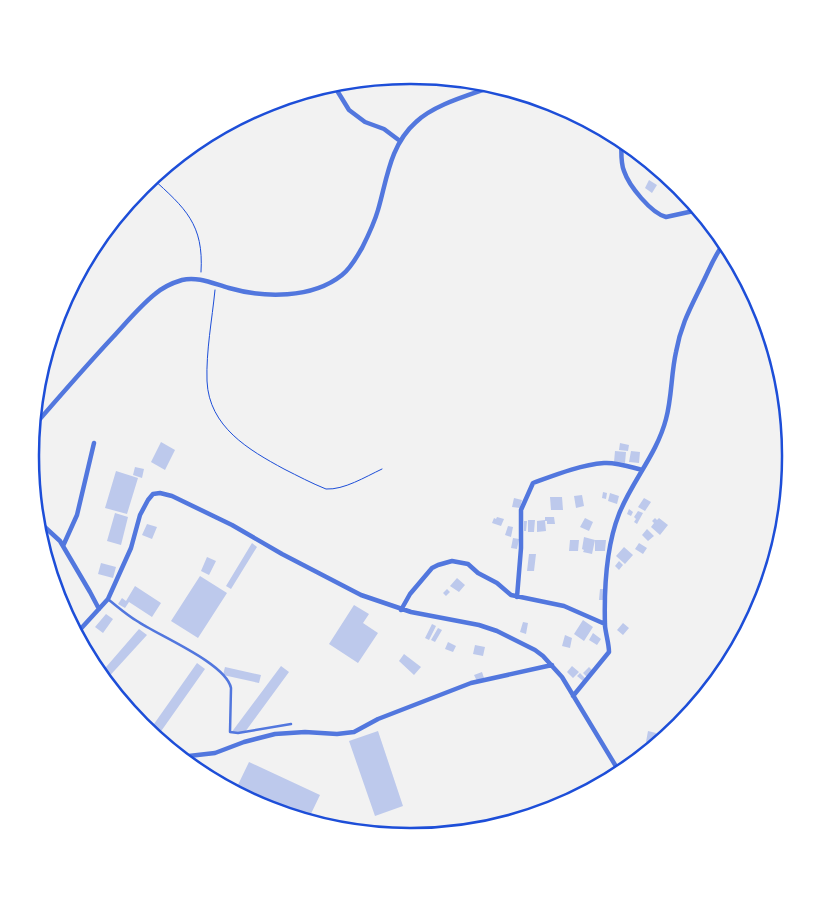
<svg xmlns="http://www.w3.org/2000/svg" width="821" height="912" viewBox="0 0 821 912" font-family="Literata,serif">
<rect width="100%" height="100%" fill="#f2f2f2"/>
<path fill="#bdc9ec" d="M652 164 659 170 657 173 650 167Z
M649 180 657 185 652 193 645 188Z
M161 442 175 450 165 470 151 462Z
M620 443 629 445 628 451 619 450Z
M615 451 626 452 625 463 614 462Z
M631 451 640 452 639 463 629 462Z
M135 467 144 469 142 478 133 475Z
M116 471 138 478 127 514 105 508Z
M603 492 607 493 606 499 602 498Z
M610 493 619 496 617 504 608 501Z
M582 495 584 506 576 508 574 496Z
M550 497H562L563 510H551Z
M514 498 522 500 520 508 512 507Z
M644 498 651 502 645 511 638 507Z
M629 509 633 512 631 516 627 514Z
M638 511 643 513 637 524 634 522 636 519 634 517Z
M115 513 128 517 121 545 107 541Z
M497 517 504 519 501 526 492 523 494 518 496 519Z
M545 517H554L555 524H547V521H545L546 531 537 532V521L545 520Z
M585 518 593 522 589 531 580 527Z
M655 518 657 520 659 518 668 525 660 535 651 527 654 523 652 521Z
M528 520H535L534 532H528Z
M524 521H527L526 531H524Z
M147 524 157 527 152 539 142 535Z
M508 526 513 527 511 537 505 535Z
M647 529 654 536 648 541 642 535Z
M584 537 595 540 592 554 583 552 584 550 582 549Z
M513 538 519 539 517 549 511 548Z
M570 540H579L578 551H569Z
M595 540H606L605 551H595Z
M252 543 257 547 231 589 226 586Z
M639 543 647 548 643 554 635 549Z
M624 547 633 555 625 564 616 556Z
M529 554H536L534 571H527Z
M207 557 216 561 209 575 201 571Z
M619 561 623 565 619 570 615 566Z
M101 563 116 567 113 578 98 574Z
M200 576 227 593 198 638 171 621Z
M457 578 465 585 459 592 450 586Z
M135 586 161 603 152 617 129 602 125 608 118 604 122 598 126 601Z
M447 589 450 592 446 596 443 593Z
M600 589H605L604 600H599Z
M354 605 369 614 363 623 378 633 358 663 329 644Z
M106 614 113 619 103 633 95 627Z
M583 620 593 627 584 641 574 634Z
M523 622 528 623 526 634 520 632Z
M623 623 629 628 623 635 617 630Z
M432 624 436 626 429 640 425 638Z
M438 628 442 630 435 642 431 640Z
M139 629 147 635 105 681 100 674Z
M593 633 601 639 597 645 589 640Z
M565 635 572 638 570 648 562 646Z
M448 642 456 646 453 652 445 649Z
M475 645 485 647 483 656 473 654Z
M404 654 421 667 414 675 399 661Z
M197 663 205 669 157 737 149 731Z
M281 666 289 672 245 732 231 733Z
M572 666 579 672 573 678 567 672Z
M225 667 261 675 259 683 223 675Z
M589 667 594 672 588 678 583 673Z
M482 672 484 678 477 681 474 675Z
M580 673 586 679 583 681 577 676Z
M378 731 403 806 375 816 349 741Z
M648 731 656 733 653 744 646 742Z
M637 753 644 754 638 759 635 758Z
M249 762 320 795 308 820 265 807 235 791Z"/>
<g fill="none" stroke-linecap="round" stroke-linejoin="round">
<path stroke="#1d4ed8" stroke-width="1" d="M152 178C185 208 204 224 201 272
M215 290C212 320 206 351 207 381 209 427 249 450 284 469 298 476 311 483 326 489 344 490 365 477 382 469"/>
<path stroke="#5277de" stroke-width="2.5" d="M109 600C118 607 127 615 137 621 157 635 226 663 231 688L230 732 238 733 291 724"/>
<path stroke="#5277de" stroke-width="4.5" d="M333 84 349 110 365 122 384 129 400 141
M621 139C622 149 620 162 624 171 629 186 651 213 666 217L698 210
M33 427C59 397 85 367 113 337 126 323 140 306 155 294 162 288 172 283 182 280 198 276 214 284 229 288 264 298 312 299 342 275 351 268 356 258 362 248 368 236 374 224 378 210 387 179 390 145 416 122 435 104 470 95 494 86
M36 519 60 541 90 592 99 609
M63 546 77 515 94 443
M517 597 521 548V510L533 483C555 475 580 465 604 463 617 462 630 467 642 470
M401 610 410 594 432 568 438 565 452 561 468 564 478 573 497 583 511 595 564 606 605 624
M76 634 108 599 131 548 140 515 148 500 153 494 160 493 172 496 232 525 282 554 361 595 411 612 479 625 497 631 535 650 543 656 562 677 620 773
M573 696 609 652C609 644 606 635 605 626 604 591 606 547 619 514 632 481 657 454 666 419 672 397 671 374 676 352 681 324 691 307 703 282 710 268 715 254 725 242
M180 757 215 753 244 742 275 734 305 732 337 734 354 732 378 719 471 683 552 665"/>
</g>
<path d="M0 0H821V912H0ZM410 84H411A371 371 0 0 1 782 455V457A371 371 0 0 1 411 828H410A371 371 0 0 1 39 457V455A371 371 0 0 1 410 84Z" fill="#fff" fill-rule="evenodd"/>
<path fill="none" stroke="#1d4ed8" stroke-width="2.5" d="M410 84H411A371 371 0 0 1 782 455V457A371 371 0 0 1 411 828H410A371 371 0 0 1 39 457V455A371 371 0 0 1 410 84Z"/>
</svg>
